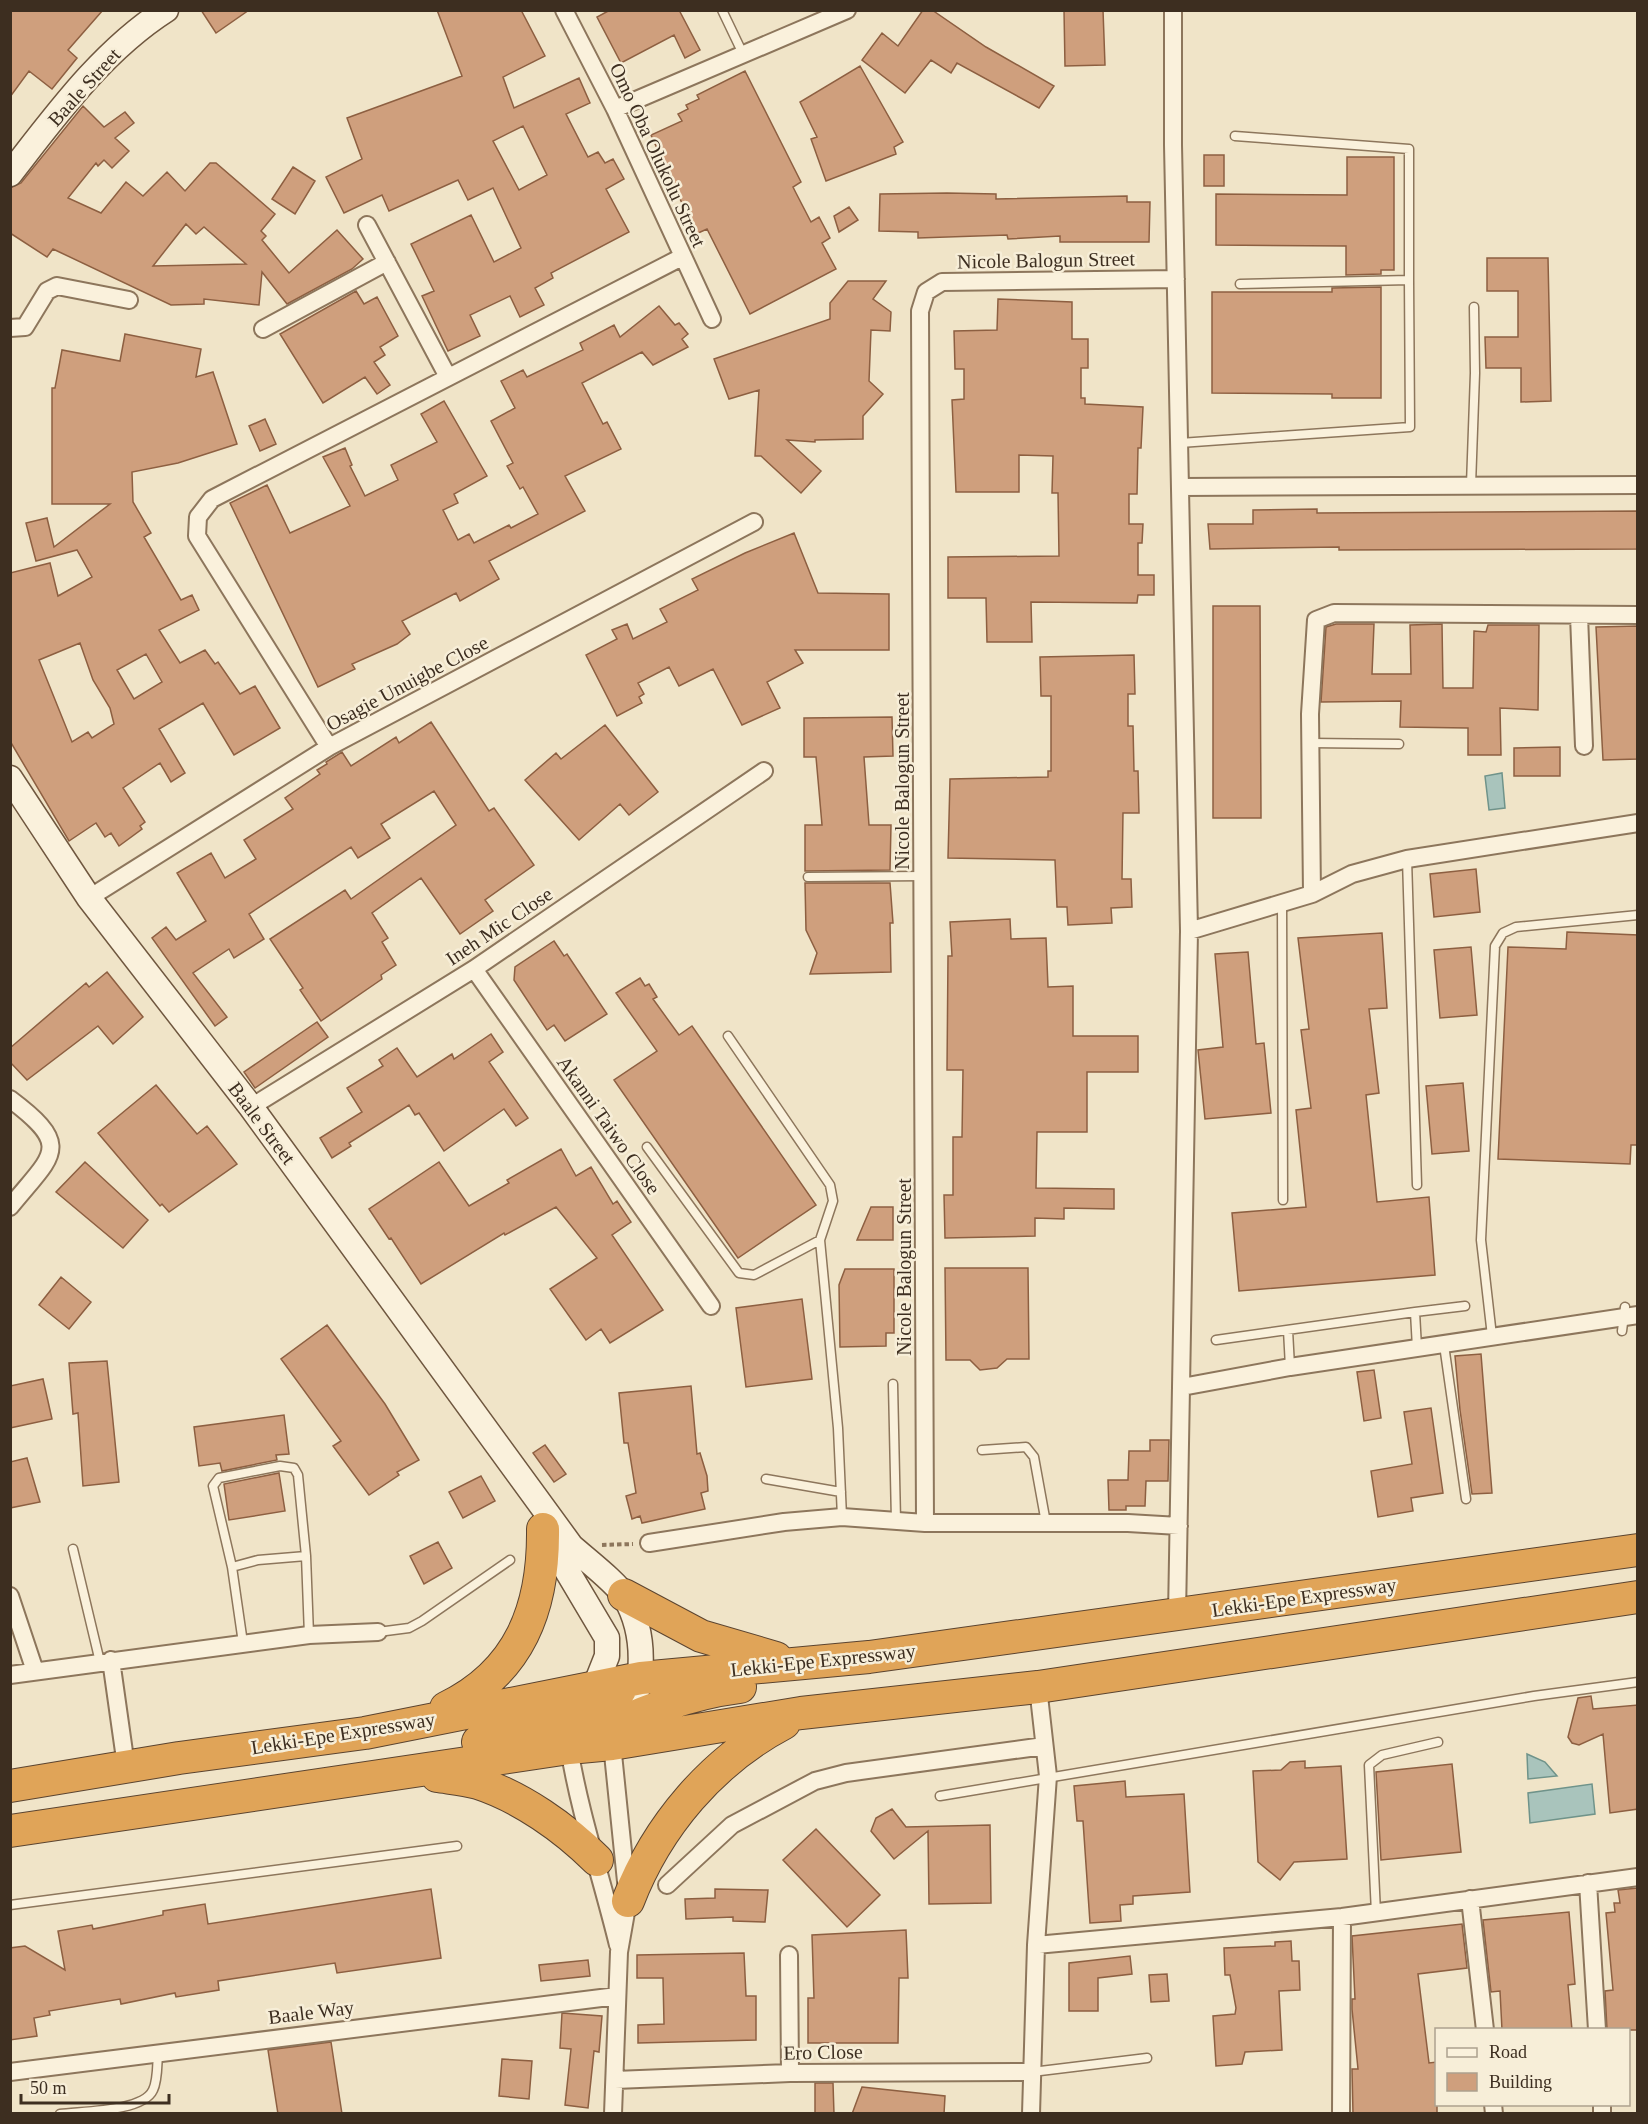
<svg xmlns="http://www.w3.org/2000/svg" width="1648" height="2124" viewBox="0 0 1648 2124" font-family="Georgia,serif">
<rect width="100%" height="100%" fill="#f0e4c8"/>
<path fill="#a9c4bc" stroke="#6f938a" stroke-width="1.5" d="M1502 773 1505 808 1489 810 1485 776Z
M1527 1754 1545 1762 1557 1776 1528 1779Z
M1592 1784 1595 1814 1530 1823 1528 1793Z"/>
<path fill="#cf9f7d" stroke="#8d5f41" stroke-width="1.5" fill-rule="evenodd" d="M10 10H103L68 50 77 58 52 89 29 71 10 97Z
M201 10H249L216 33Z
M437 10H521L545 56 503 77 514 108 579 78 590 103 566 114 588 157 598 152 605 163 613 159 624 179 606 189 629 232 551 273 553 278 535 288 544 305 520 317 510 296 470 315 480 336 448 351 422 296 434 291 411 244 471 215 494 262 521 248 493 188 468 200 458 180 389 211 382 195 344 213 326 177 362 159 347 118 462 76ZM523 126 547 175 519 190 493 141Z
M610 10H679L700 50 685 58 674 35 621 63 597 17Z
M923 10H932L986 47 1054 86 1039 108 957 63 951 73 931 60 905 93 862 60 882 33 898 46Z
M1064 10H1103L1105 65 1065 66Z
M860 66 903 142 894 147 896 154 826 181 811 139 817 137 800 102Z
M745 71 801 182 793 187 796 193 811 222 819 217 830 238 822 243 836 269 750 314 707 229 696 234 651 135 682 121 678 114 688 109 686 105 699 99 697 95Z
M83 106 104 127 125 112 134 123 115 138 129 151 112 168 104 160 98 166 96 163 68 198 101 213 126 182 143 196 167 172 185 191 210 163H216L275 214 261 231 266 236 262 240 289 273 337 230 363 259 352 269 287 304 262 272 259 305 204 299V304L171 305 53 249 47 257 10 233V188L21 183ZM186 224 196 234 204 227 246 264 153 266Z
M1204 155H1224V186H1204Z
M1347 157H1394V270H1381V274L1346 275V246L1216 245V194L1347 195Z
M293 167 315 181 295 214 272 199Z
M947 193 996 194V199L1127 196V202H1150L1149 242H1060V236L1008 239 1007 235 918 238V232L879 231 880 194Z
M849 207 858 220 839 232 834 216Z
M1487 258H1548L1551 401 1521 402V368H1486L1485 337H1518V291H1487Z
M848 281H886L873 299 891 312 890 331 871 330 869 381 883 394 863 416V439L815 440V442L787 440 821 471 801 493 761 456H755L759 390 729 399 714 359 830 319V303Z
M1381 287V398H1332V394L1212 393V292H1332V288Z
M356 291 364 304 377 297 398 336 380 347 385 355 374 362 390 385 377 394 365 377 323 403 280 334Z
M998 299 1072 302V339H1088V368H1081V398H1085V404L1143 407 1141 448H1138L1137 494H1129V524H1143L1142 543H1138V575H1154V595H1138L1137 603 1031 602 1032 642H987L986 598H948V557L1059 556 1058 493H1052L1053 456 1019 455V492H956L952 400 964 399V369H955L954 331 997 330Z
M659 306 675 325 679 323 688 334 682 339 688 347 653 365 642 352 582 383 603 424 607 422 621 449 565 476 585 511 489 561 499 579 460 601 456 593 402 621 410 634 397 644 352 664 355 669 318 687 230 503 267 485 290 533 350 506 323 457 345 448 352 465 350 466 365 496 398 480 391 465 437 442 421 414 444 401 487 476 454 494 458 503 443 510 458 540 469 534 474 543 509 525 511 528 538 514 523 487 520 489 507 466 513 463 491 421 515 408 501 381 523 370 527 377 583 350 580 343 614 325 620 337Z
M125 334 201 349 196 377 213 372 237 444 178 463 132 472 133 502 151 533 144 537 181 600 192 595 199 610 159 630 180 663 205 650 215 664 218 662 240 694 255 686 280 728 234 755 203 703 159 729 185 773 171 782 160 763 123 788 145 822 140 826 142 829 119 846 111 833 105 837 96 823 69 841 10 741V573L50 563 58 596 92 577 77 550 36 561 26 523 47 518 54 547 110 504H52V388H55L62 350 120 361ZM80 643 93 680 110 708 114 724 92 738 88 732 72 742 39 660ZM146 654 162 682 134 699 117 670Z
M265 419 276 444 260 451 249 426Z
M1317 509V513L1638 511V549L1339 550V547L1210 549 1208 524H1253V510Z
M794 533 818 593 889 594V650H795L803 663 767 682 780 708 742 725 713 669 679 686 669 667 638 683 644 694 639 697 642 703 617 716 586 655 617 639 612 630 627 624 633 639 667 622 660 609 698 590 692 579 745 553Z
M1213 606H1260L1261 818H1213Z
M1336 624H1374L1372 674H1411L1410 625 1442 624 1443 688H1473L1474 631 1486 632 1488 625H1539L1538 710 1500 708 1501 755H1468V728L1400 727 1401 701 1321 702 1326 627Z
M1638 626V759L1603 760 1596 627Z
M1134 655 1135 694H1128V726H1133L1134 771H1138L1139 813H1123L1122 879H1131L1132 907 1111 908 1112 923 1068 925 1067 907H1057L1055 860 948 858 950 779 1048 777V771H1051V696H1041L1040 657Z
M892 717 893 756 864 757 869 825H891L890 870 805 871V825H822L816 757H804V718Z
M431 722 489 811 494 808 534 865 485 900 493 911 460 934 421 878 372 913 388 938 382 942 396 965 381 975 382 979 321 1021 300 990 303 988 270 939 345 890 351 899 456 825 434 791 381 824 390 838 358 858 351 847 249 914 264 939 234 958 229 949 193 973 227 1017 215 1026 152 938 166 927 176 940 206 921 177 873 211 853 225 878 256 859 244 840 293 809 285 798 320 774 317 770 327 764 326 762 342 752 351 766 396 737 399 743Z
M605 725 658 792 629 815 620 804 579 840 525 780 556 753 561 759Z
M1560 747V776H1514V748Z
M1476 869 1480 912 1434 917 1430 874Z
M805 883H890L893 923H890L891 972 810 974 817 953 806 930Z
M1010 919 1011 939 1046 938 1048 987 1073 986V1036H1138V1072H1087V1132H1037L1036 1188 1114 1189V1209L1064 1208V1219L1035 1218V1236L945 1238 944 1195H953V1137H962L963 1070H947L948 956H952L950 922Z
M1567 932 1638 935V1145H1631L1630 1164 1498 1159 1508 947 1566 949Z
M1382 933 1387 1008 1369 1009 1379 1093 1366 1095 1377 1202 1429 1197 1435 1275 1239 1291 1232 1213 1306 1207 1296 1110 1311 1108 1301 1030 1309 1029 1298 938Z
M554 941 564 956 567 954 607 1014 565 1041 554 1025 547 1030 514 980 515 967Z
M1471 947 1477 1015 1440 1018 1434 950Z
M1248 952 1256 1044 1264 1043 1271 1113 1205 1119 1198 1050 1223 1047 1215 954Z
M107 972 143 1017 113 1044 98 1026 27 1080 10 1062V1048L86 983 89 987Z
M640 978 645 986 649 984 657 997 653 999 679 1035 692 1026 816 1205 738 1258 614 1080 657 1051 616 993Z
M317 1022 328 1037 255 1088 244 1072Z
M491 1034 503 1052 489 1062 528 1118 516 1126 504 1109 444 1151 419 1113 415 1115 409 1105 349 1143 351 1146 332 1158 320 1138 362 1112 347 1088 383 1066 379 1060 397 1048 417 1077 452 1054 454 1059Z
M1463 1083 1469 1151 1432 1154 1426 1086Z
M156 1085 197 1134 207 1126 237 1164 169 1212 162 1204 160 1206 98 1133Z
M561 1149 576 1176 591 1167 613 1204 617 1201 631 1222 612 1235 663 1310 610 1343 601 1329 586 1340 550 1289 597 1258 556 1207 505 1235 504 1233 421 1284 391 1238 389 1239 369 1209 439 1162 469 1206 509 1183 507 1180Z
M85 1162 148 1220 123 1248 56 1192Z
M871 1207H893V1240H857Z
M945 1268H1028L1029 1359H1007L997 1368 980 1370 970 1360H946Z
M845 1269H894V1333H886V1346L840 1347 839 1285Z
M61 1277 91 1302 69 1329 39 1305Z
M802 1299 812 1379 746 1387 736 1308Z
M327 1325 385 1404 419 1460 397 1472 399 1475 369 1495 333 1446 341 1441 281 1359Z
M1481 1354 1492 1493 1472 1494 1460 1410 1455 1356Z
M107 1361 119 1482 83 1486 78 1413 73 1414 69 1363Z
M1374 1370 1381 1418 1364 1421 1357 1372Z
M43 1379 52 1419 10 1428V1386Z
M691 1386 697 1454 700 1453 707 1476 708 1491 701 1493 705 1509 642 1523 640 1516 632 1519 626 1496 636 1493 628 1443H624L619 1393Z
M1431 1408 1443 1493 1411 1498 1413 1511 1378 1517 1371 1471 1412 1464 1404 1412Z
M284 1415 289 1454 276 1455 277 1460 222 1471 220 1463 199 1466 194 1427Z
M1150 1440H1169L1168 1481H1146L1145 1506H1126V1510H1109L1108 1480H1128L1129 1451H1150Z
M545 1445 566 1474 554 1482 533 1453Z
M27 1458 40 1502 10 1508V1462Z
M279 1473 285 1511 229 1520 224 1484Z
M481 1476 495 1501 463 1518 449 1492Z
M438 1542 452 1568 424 1584 410 1556Z
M1591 1696 1593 1709 1638 1705V1809L1610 1813 1603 1734 1579 1745 1572 1743 1568 1737 1578 1698Z
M1305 1761V1768L1341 1766 1347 1859 1294 1862 1280 1880 1258 1862 1253 1771 1281 1770 1290 1762Z
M1452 1764 1461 1852 1381 1860 1376 1772Z
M1125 1781 1126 1797 1184 1794 1190 1892 1133 1896V1904L1120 1905 1121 1921 1090 1923 1083 1821H1077L1074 1786Z
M892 1809 906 1827 990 1825 991 1903 929 1904 928 1831 894 1859 871 1831 876 1818Z
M816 1829 880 1895 847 1927 783 1860Z
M1638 1888V2030H1607L1605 1991 1613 1990 1606 1913 1615 1912 1614 1903H1620L1618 1890Z
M431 1889 441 1958 337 1973 335 1963 218 1981 219 1990 176 1997 175 1993 121 2004 120 1999 49 2011 50 2015 34 2018 37 2036 10 2040V1948L25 1946 65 1970 58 1931 92 1925 93 1929 163 1915V1911L205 1904 208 1924Z
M715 1889 768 1890 765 1922 733 1921V1917L686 1919 685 1899 715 1898Z
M1569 1912 1575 1984 1568 1985 1572 2030H1502L1500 1991 1491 1992 1483 1920Z
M1462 1924 1467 1968 1418 1974 1429 2063 1437 2062V2114H1353L1352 2069H1358L1352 2009V1999H1355L1352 1936Z
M906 1930 908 1978H899L898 2043H808V1998H814L812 1935Z
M1291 1941 1292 1961H1299L1300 1990 1279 1991 1282 2050 1245 2052 1242 2064 1216 2066 1213 2016 1235 2014 1236 2008 1230 1975H1225L1224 1948 1275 1946V1942Z
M744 1953 746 1996H756V2040L638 2043V2025L664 2024 663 1978H637V1955Z
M1130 1956 1132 1974 1098 1978V2011H1069V1963Z
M588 1960 590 1976 541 1981 539 1965Z
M1167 1974 1169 2001 1151 2002 1149 1975Z
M562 2013 602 2016 599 2052 594 2051 588 2108 565 2105 571 2049 560 2048Z
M331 2042 342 2114H278L268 2050Z
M502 2059 532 2061 529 2099 499 2096Z
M815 2083H833L834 2114H815Z
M862 2087 945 2096 944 2114H852Z"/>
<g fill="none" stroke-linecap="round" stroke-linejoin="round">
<defs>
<path id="lane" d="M722 10 744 56
M1235 136 1409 149V280
M1180 443 1410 427 1409 280 1240 284
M1471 485 1475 373 1474 307
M1310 743 1399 744
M1407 859 1417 1185
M808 877 923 876
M1282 903 1283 1200
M728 1036 830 1185 833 1201 820 1240 838 1428 842 1517
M647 1147 739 1273 754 1275 820 1240
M1415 1312 1465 1306
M1288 1330 1290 1367
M1622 1331 1625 1307
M1492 1336 1481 1240 1495 946 1503 933 1516 927 1638 915
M1216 1340 1415 1312 1417 1348
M1444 1345 1466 1499
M893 1384 896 1521
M982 1450 1026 1447 1034 1457 1046 1523
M766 1479 841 1492
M73 1549 100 1662
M232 1567 213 1486 219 1478 280 1466 294 1468 298 1475 306 1556
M378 1632 409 1628 422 1621 510 1560
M243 1643 232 1567 258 1560 306 1556 309 1635
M940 1796 1534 1696 1638 1682
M10 1905 457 1846
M1376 1913 1369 1765 1382 1755 1438 1742
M1032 2072 1147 2058
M60 2114C81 2111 143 2112 153 2090 158 2080 157 2064 158 2053"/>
<path id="street" d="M564 10 615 109 712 319
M1173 10V145L1189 931 1177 1615
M615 109 847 10
M367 225 448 377
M10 328 25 327 47 291 57 286 129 300
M263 329 387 262
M1181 487 1638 485
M1579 615 1584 746
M329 747 197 536 198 517 212 499 682 257
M1312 894 1310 714 1316 620 1334 613 1638 615
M89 898 329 747 754 522
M1189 931 1312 894 1352 874 1407 859 1638 823
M474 969 711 1306
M10 1099C74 1147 53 1154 10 1207
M251 1107 474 969 764 771
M1182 1387 1290 1367 1638 1315
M925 1523 920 311 926 292 942 282 1176 279
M649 1543 784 1522 842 1517 925 1523H1128L1179 1526
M10 1596 35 1671
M111 1660 126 1766
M10 1675 309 1635 378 1632
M612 1744 628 1901 619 1952 613 2114
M569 1748C580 1815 602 1879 618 1945
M1588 1883 1597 2030
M667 1885 732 1825 815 1781 846 1773 1044 1746
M1470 1899 1485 2030
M1036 1945 1342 1917 1638 1877
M789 1955 790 2073
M10 2072 617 1996
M615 2080 790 2073 1032 2072
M1493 2104 1494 2114
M1602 2104V2114
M1031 2114 1036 1945 1048 1776 1038 1687
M1341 2114 1342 1917"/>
<path id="secondary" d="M10 174C56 115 102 51 166 10
M10 778 89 898 251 1107 571 1546C584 1558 617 1583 625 1597 648 1637 645 1691 621 1730
M544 1532 607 1638V1656L590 1699"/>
<path id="highway" d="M624 1595 701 1636 776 1658
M446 1708C520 1672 544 1608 543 1529
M584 1741C632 1715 685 1694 740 1687
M478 1742 554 1727 620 1690
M437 1776C450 1778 465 1779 478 1783 521 1797 565 1828 597 1860
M10 1786 179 1758 365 1733 641 1678 869 1657 1638 1550
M10 1831 569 1748 612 1744 801 1713 1038 1687 1638 1597
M628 1901C657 1826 712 1761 784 1723"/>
</defs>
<use href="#lane" stroke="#8d765c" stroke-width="11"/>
<use href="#street" stroke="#8d765c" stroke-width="20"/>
<use href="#secondary" stroke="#6f573f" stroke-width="27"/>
<use href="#highway" stroke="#5b4430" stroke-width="34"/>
<path stroke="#8d765c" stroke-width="4" stroke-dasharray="4.5 3" stroke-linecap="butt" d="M602 1545 633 1544"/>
<use href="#lane" stroke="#faf1dc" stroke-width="8"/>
<use href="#street" stroke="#faf1dc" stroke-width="16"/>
<use href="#secondary" stroke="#faf1dc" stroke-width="24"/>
<use href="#highway" stroke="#e0a458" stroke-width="32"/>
</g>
<g text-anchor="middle" stroke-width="5" stroke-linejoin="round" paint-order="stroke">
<g font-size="20" fill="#3d2e20" stroke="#f7eed8">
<text transform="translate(84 87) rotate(-48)" y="7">Baale Street</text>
<text transform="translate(658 155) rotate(65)" y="7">Omo Oba Olukolu Street</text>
<text transform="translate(1046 260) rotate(-1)" y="7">Nicole Balogun Street</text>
<text transform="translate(407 683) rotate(-28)" y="7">Osagie Unuigbe Close</text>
<text transform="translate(902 781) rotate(-90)" y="7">Nicole Balogun Street</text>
<text transform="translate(499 926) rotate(-34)" y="7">Ineh Mic Close</text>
<text transform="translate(262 1123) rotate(53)" y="7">Baale Street</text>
<text transform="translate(609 1125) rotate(55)" y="7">Akanni Taiwo Close</text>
<text transform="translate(904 1267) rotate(-90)" y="7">Nicole Balogun Street</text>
<text transform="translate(1304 1597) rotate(-8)" y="7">Lekki-Epe Expressway</text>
<text transform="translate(823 1660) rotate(-6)" y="7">Lekki-Epe Expressway</text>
<text transform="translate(343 1733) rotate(-9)" y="7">Lekki-Epe Expressway</text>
<text transform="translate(311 2012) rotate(-7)" y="7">Baale Way</text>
<text transform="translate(823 2052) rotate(-1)" y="7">Ero Close</text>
</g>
</g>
<rect width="1648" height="2124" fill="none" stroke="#3d2e20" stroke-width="24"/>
<rect x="1435" y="2028" width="195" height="78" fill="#f7eed8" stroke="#ada18e" stroke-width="1.5"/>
<rect x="1447" y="2048" width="30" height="9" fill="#faf1dc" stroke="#ada18e" stroke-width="1.5"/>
<text x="1489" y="2058" font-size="18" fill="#3d2e20">Road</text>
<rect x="1447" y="2073" width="30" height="18" fill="#cf9f7d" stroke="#ada18e" stroke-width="1.5"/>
<text x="1489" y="2088" font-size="18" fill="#3d2e20">Building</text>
<path d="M21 2094v9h148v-9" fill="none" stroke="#3d2e20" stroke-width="3"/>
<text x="30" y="2094" font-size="18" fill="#3d2e20" stroke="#f7eed8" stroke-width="4.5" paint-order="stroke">50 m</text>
</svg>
